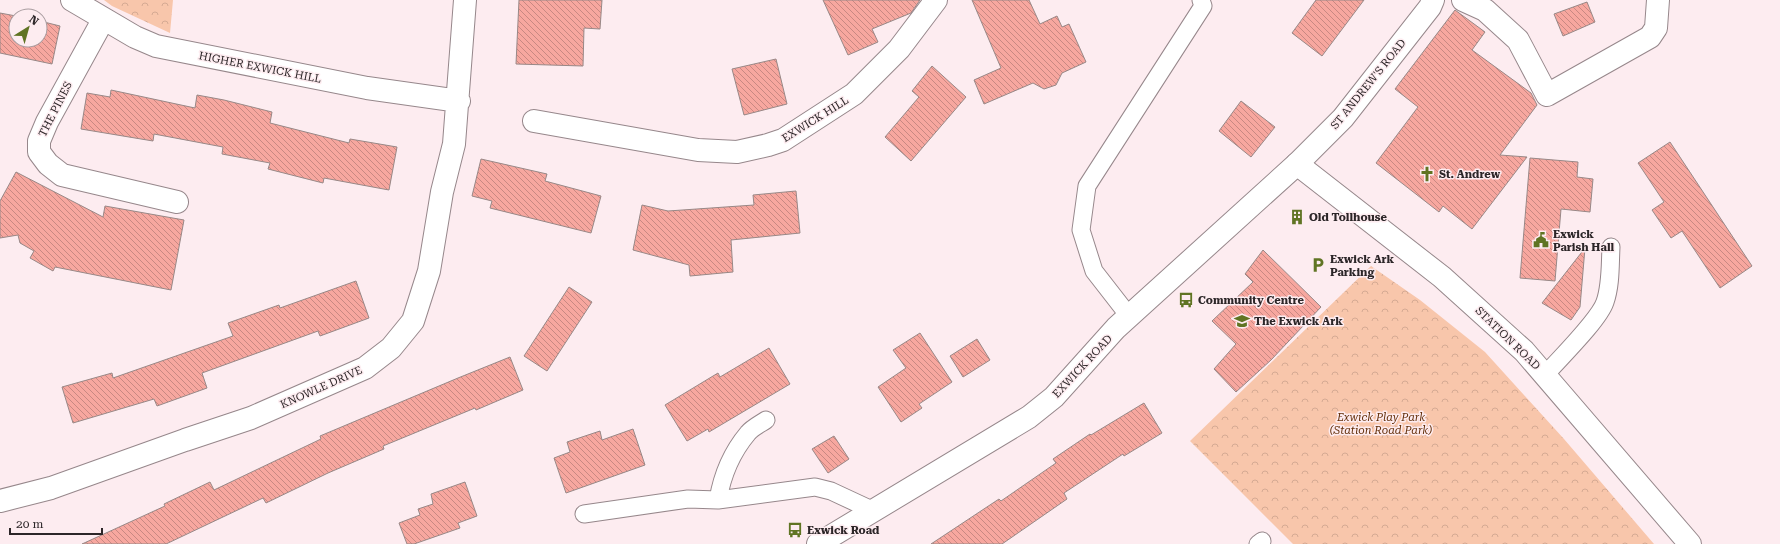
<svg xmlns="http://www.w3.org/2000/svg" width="1780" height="544" viewBox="0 0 1780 544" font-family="'Roboto Serif',serif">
<defs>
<pattern id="forest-crowns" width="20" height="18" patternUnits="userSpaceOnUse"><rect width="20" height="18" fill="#f8c6ab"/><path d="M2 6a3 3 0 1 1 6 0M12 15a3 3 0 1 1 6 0" fill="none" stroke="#d5aa93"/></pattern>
<pattern id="building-back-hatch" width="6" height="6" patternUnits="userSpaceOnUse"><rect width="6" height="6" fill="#f7a79f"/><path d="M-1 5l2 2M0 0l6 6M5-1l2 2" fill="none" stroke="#c88882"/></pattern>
</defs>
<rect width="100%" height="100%" fill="#fdecf0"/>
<path fill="url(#forest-crowns)" d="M104 0H173L170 33 112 6Z
M1371 266 1420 300 1485 352 1564 439 1654 544H1293L1190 441Z"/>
<path fill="url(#building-back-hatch)" stroke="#988887" d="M519 0H602L600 29 584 28 583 66 516 64Z
M823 0H920L911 13 872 29 878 42 848 55Z
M972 0H1029L1040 24 1057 16 1062 27 1069 24 1086 62 1062 73 1056 85 1044 89 1033 83 984 104 974 80 1001 68Z
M1316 0H1364L1322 56 1292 33Z
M1587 2 1595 22 1563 36 1554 14Z
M1455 10 1485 32 1472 50 1531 93 1537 105 1500 155 1527 157 1472 229 1443 206 1439 212 1376 163 1418 107 1395 89Z
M0 13 16 16V40H40V21L60 26 52 64 0 53Z
M776 59 787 104 744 115 732 69Z
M932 66 966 97 911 161 885 137 919 97 912 91Z
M111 90 195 108 197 95 224 100 272 112 270 123 349 143 350 139 397 147 389 190 324 178 323 183 268 169 270 163 222 154 223 147 154 134 153 141 81 129 87 93 110 97Z
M1241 101 1275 127 1251 157 1219 131Z
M1670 142 1752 266 1720 288 1682 231 1671 238 1652 210 1664 202 1638 163Z
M1530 158 1578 162 1577 177 1593 179 1590 212 1561 209 1555 281 1520 278Z
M481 159 547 174 545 181 601 196 591 233 490 208 492 201 472 196Z
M16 172 103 217 105 206 184 220 171 290 55 267 53 271 30 258 34 251 20 243 18 235 0 238V201Z
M796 191 800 233 731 240 733 272 690 276 689 265 633 250 642 205 668 211 754 205 753 195Z
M1585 248 1580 307 1571 320 1542 303Z
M1263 250 1321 307 1271 360 1236 392 1214 369 1236 344 1212 321 1253 282 1245 274Z
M356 281 369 318 320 336 318 331 202 373 207 388 157 406 154 399 73 423 62 387 112 373 113 378 233 336 228 323 279 305 280 308Z
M569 287 592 302 547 371 524 356Z
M920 333 952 382 919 404 922 408 901 422 878 387 906 368 893 350Z
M977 339 990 360 963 377 950 356Z
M769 348 790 384 709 432 708 429 687 441 665 405 718 373 720 377Z
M510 357 523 390 476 410 475 408 383 446 384 449 328 473 266 503 263 498 166 544H82L165 506 164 504 210 482 214 490 321 439 320 436 458 378Z
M1144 403 1162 433 1124 456 1123 454 1064 493 1067 499 1002 544H931L999 499 1001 501 1056 463 1053 459 1090 434 1091 435Z
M633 429 645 465 566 493 554 458 570 452 567 442 600 431 602 440Z
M834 436 849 459 828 473 812 449Z
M465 482 477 516 458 523 460 528 414 544H407L399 523 420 515 418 509 433 504 431 494Z"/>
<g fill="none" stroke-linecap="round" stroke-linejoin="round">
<defs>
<path id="lane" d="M1129 316 1094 271 1081 230 1087 186 1203 6 1201 0
M1546 374C1560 358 1599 320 1605 302 1611 285 1610 265 1611 247
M718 500C722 476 732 452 748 433 752 428 760 424 766 420
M584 514 688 499 718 500 815 487 831 491 874 511
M1258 544 1262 541"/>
<path id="street" d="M72 0 135 37 156 46 367 88 459 101
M1463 0 1485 10 1518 40 1547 95 1650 37 1656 28 1658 0
M103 20 47 122 39 141V152L48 164 62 175 177 202
M534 121 698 150 737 152 768 145 783 140 854 94 899 49 936 0
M1297 164 1442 277 1524 351 1690 544
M0 501 51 488 185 440 251 418 365 368 391 348 413 321 429 271 442 192 454 144 465 0"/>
<path id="secondary" d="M818 544 1029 417 1054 397 1116 328 1297 164 1343 118 1430 7 1433 0"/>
</defs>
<use href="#lane" stroke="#96878b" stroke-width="19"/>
<use href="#street" stroke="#96878b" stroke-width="24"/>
<use href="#secondary" stroke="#96878b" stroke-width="24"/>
<use href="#lane" stroke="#fff" stroke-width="17"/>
<use href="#street" stroke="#fff" stroke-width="22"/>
<use href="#secondary" stroke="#fff" stroke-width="22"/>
</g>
<defs>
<symbol id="church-bare" viewBox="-9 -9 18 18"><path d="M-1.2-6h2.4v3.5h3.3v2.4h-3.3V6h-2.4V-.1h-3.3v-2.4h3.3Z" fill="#607423" stroke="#fdecf0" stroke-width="2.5" paint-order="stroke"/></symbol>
<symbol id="building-bare" viewBox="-9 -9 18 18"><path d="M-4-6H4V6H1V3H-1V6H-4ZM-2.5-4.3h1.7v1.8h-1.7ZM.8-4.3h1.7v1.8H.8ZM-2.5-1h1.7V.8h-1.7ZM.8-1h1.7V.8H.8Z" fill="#607423" stroke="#fdecf0" stroke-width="2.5" paint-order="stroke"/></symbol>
<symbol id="civic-bare" viewBox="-9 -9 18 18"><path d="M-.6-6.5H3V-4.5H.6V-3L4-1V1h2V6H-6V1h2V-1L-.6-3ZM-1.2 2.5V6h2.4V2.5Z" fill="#607423" stroke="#fdecf0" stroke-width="2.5" paint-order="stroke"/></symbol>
<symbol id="parking-bare" viewBox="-9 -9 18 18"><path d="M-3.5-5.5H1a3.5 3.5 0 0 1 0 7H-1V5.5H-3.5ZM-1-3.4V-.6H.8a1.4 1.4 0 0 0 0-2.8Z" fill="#607423" stroke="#fdecf0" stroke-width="2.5" paint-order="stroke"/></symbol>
<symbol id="bus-bare" viewBox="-9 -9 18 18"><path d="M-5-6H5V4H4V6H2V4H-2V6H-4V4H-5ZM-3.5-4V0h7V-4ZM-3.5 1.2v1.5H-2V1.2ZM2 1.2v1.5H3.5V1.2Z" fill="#607423" stroke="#fdecf0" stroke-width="2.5" paint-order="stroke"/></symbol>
<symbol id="school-bare" viewBox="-9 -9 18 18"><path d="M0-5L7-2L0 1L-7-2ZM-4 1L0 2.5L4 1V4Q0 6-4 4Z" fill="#607423" stroke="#fdecf0" stroke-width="2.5" paint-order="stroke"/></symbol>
</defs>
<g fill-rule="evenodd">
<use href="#church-bare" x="1416" y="163" width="22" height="22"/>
<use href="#building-bare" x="1286" y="206" width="22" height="22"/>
<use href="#civic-bare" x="1530" y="229" width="22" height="22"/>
<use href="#parking-bare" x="1307" y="254" width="22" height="22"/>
<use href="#bus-bare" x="1175" y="289" width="22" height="22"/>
<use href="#school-bare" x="1231" y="310" width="22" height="22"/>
<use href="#bus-bare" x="784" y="519" width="22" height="22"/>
</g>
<g text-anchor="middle" stroke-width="3" stroke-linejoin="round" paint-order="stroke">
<g font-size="11" fill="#2c2628" stroke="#fdecf0">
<text transform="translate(260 67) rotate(11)" y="4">HIGHER EXWICK HILL</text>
<text transform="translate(1368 84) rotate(-51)" y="4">ST ANDREW'S ROAD</text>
<text transform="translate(55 109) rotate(-63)" y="4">THE PINES</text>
<text transform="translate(815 119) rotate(-32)" y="4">EXWICK HILL</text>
<text transform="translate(1508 338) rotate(44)" y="4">STATION ROAD</text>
<text transform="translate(1082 366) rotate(-47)" y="4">EXWICK ROAD</text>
<text transform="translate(321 387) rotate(-24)" y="4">KNOWLE DRIVE</text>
</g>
<g font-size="11" font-weight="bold" fill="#2c2628" stroke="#fdecf0" text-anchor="start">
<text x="1439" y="178">St. Andrew</text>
<text x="1309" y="221">Old Tollhouse</text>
<text x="1553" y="238">Exwick<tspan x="1553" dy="13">Parish Hall</tspan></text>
<text x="1330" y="263">Exwick Ark<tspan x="1330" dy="13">Parking</tspan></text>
<text x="1198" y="304">Community Centre</text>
<text x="1254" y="325">The Exwick Ark</text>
<text x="807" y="534">Exwick Road</text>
</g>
<g font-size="11" font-style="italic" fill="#632e08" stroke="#fdecf0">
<text x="1381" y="421">Exwick Play Park<tspan x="1381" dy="13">(Station Road Park)</tspan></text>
</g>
</g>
<g transform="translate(28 28) rotate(37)"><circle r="19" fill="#fdecf0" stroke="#a99da0"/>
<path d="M0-3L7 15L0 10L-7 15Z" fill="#607423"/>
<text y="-6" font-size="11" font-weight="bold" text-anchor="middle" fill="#2c2628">N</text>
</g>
<path d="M10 528v6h92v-6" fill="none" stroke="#2c2628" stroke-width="2"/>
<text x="16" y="528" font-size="12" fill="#2c2628" stroke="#fdecf0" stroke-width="3" paint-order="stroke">20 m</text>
</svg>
